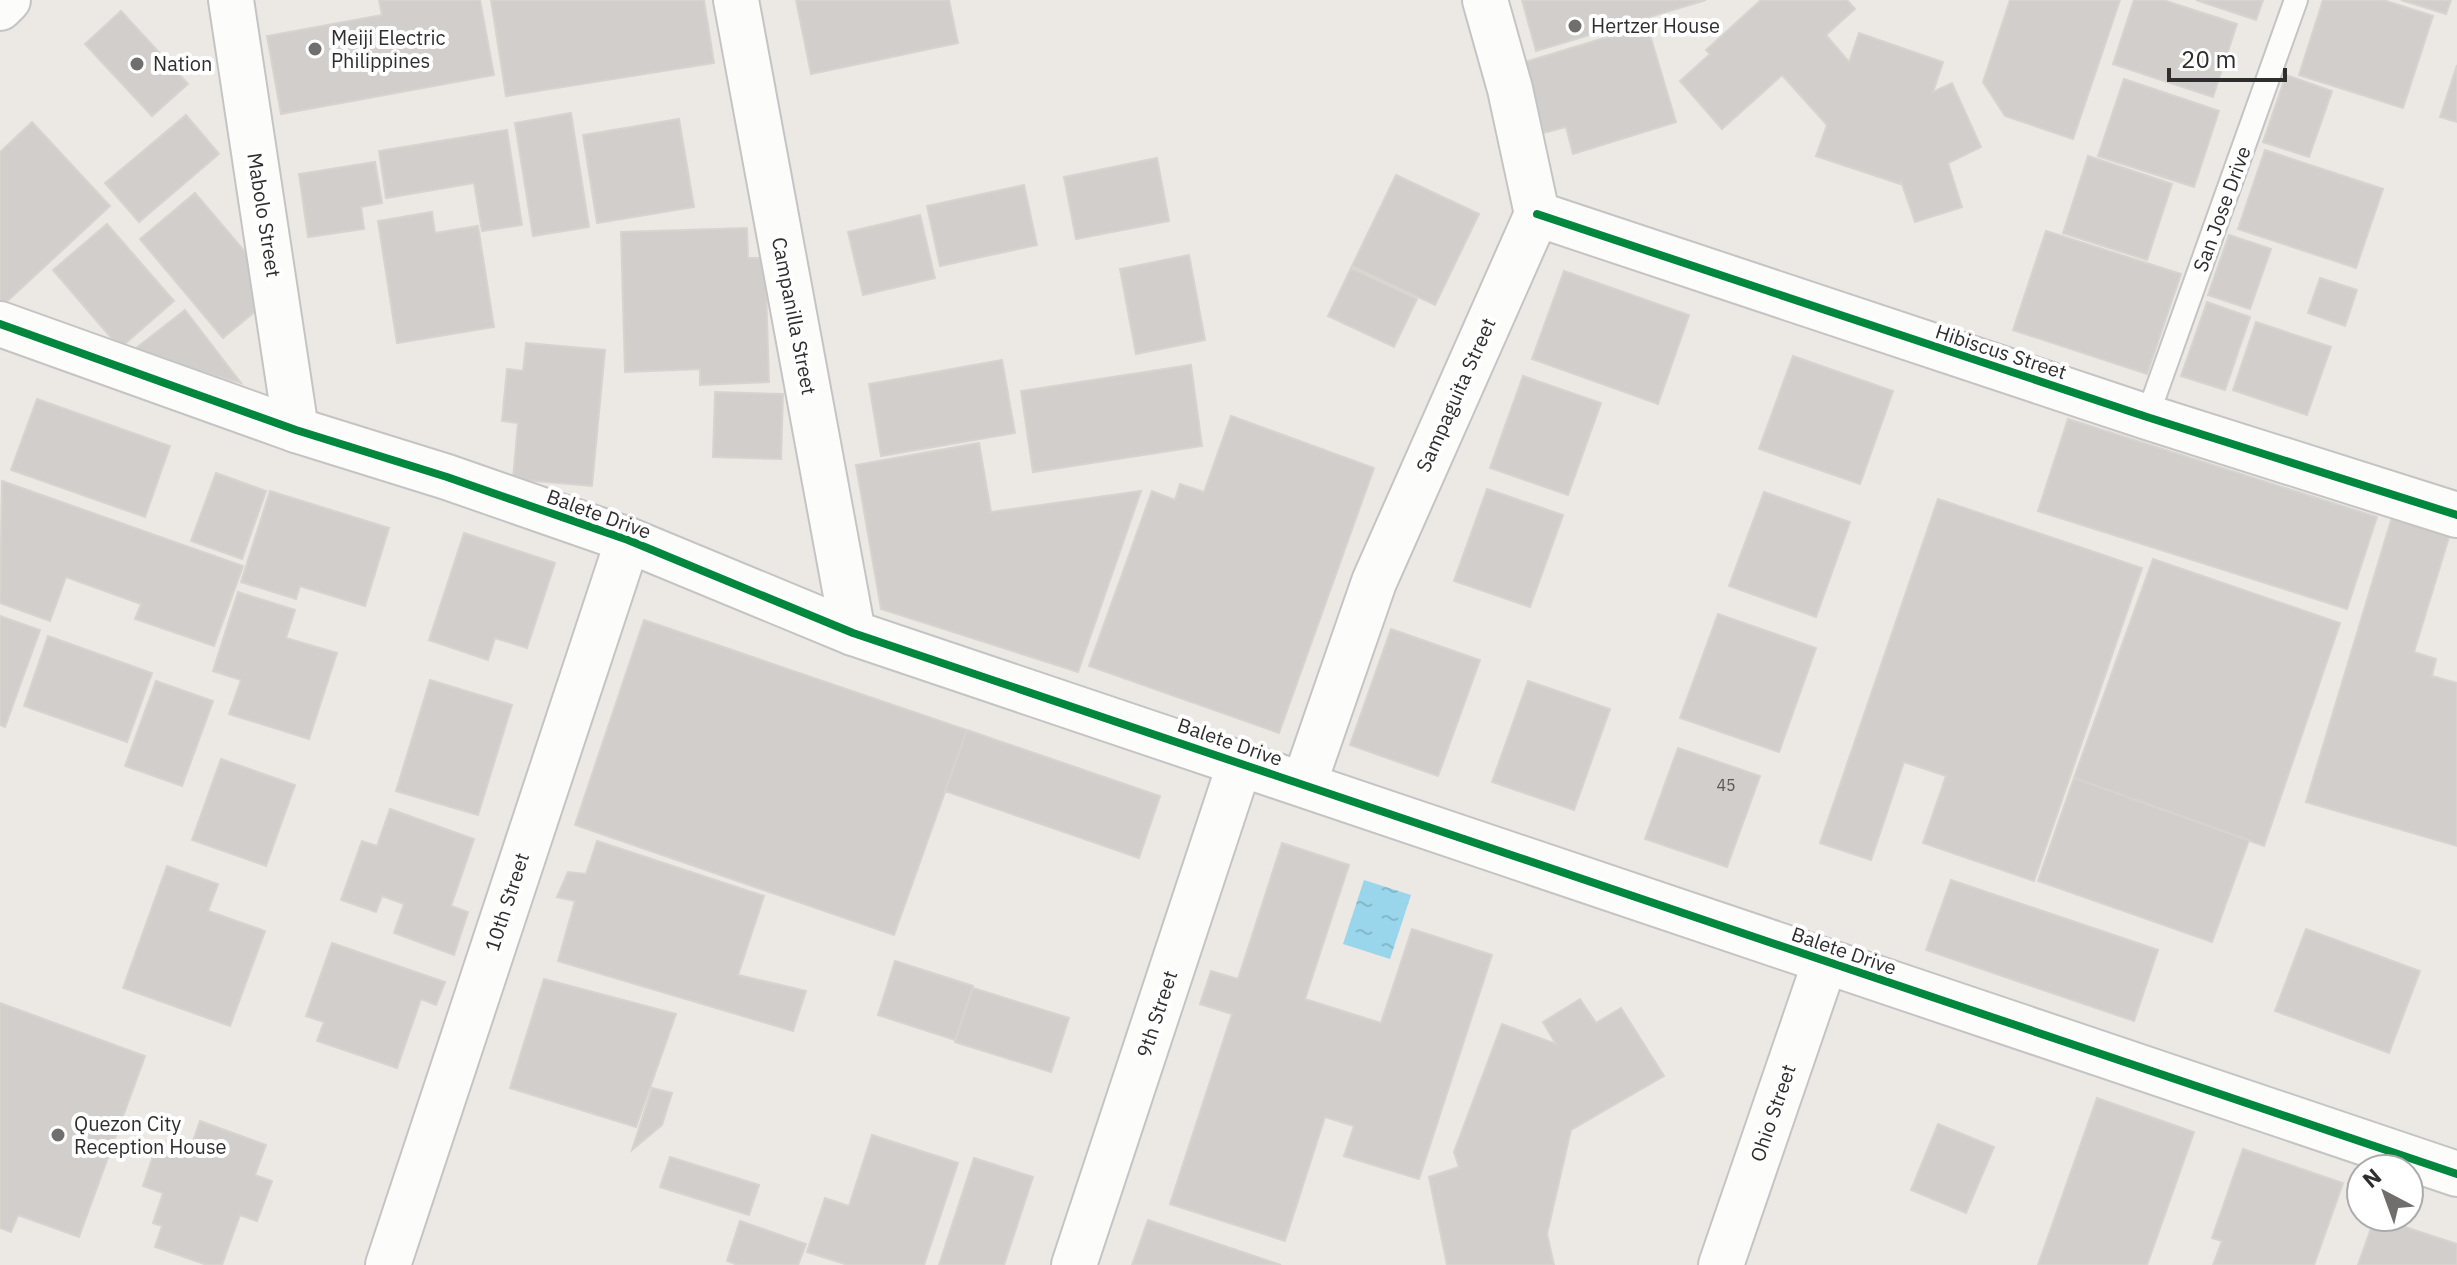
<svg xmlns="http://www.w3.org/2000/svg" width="2457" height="1265" viewBox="0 0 2457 1265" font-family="'IBM Plex Sans',sans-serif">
<defs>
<pattern id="water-ripples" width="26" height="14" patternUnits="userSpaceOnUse" patternTransform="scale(2)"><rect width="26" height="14" fill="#99d6ec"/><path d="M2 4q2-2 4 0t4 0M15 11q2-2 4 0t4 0" fill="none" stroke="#84b8cb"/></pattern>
</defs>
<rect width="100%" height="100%" fill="#ece8e4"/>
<path fill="url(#water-ripples)" d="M1364 880 1411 895 1390 959 1343 944Z"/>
<path fill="#d1cecb" stroke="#d7d4d0" stroke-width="2" d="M379 0H480L494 75 281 114 267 36 382 15Z
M491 0H704L714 63 506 96Z
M796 0H949L958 43 811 74Z
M1522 0H1706L1536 51Z
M1761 0H1847L1855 9 1826 35 1849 62 1859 33 1943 62 1933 92 1952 83 1981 147 1948 163 1962 207 1915 222 1901 181 1900 184 1816 156 1827 125 1782 75 1722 129 1680 81 1710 54 1706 50Z
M2010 0H2120L2073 139 2005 116 1983 82Z
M2134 0H2163L2237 24 2213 97 2113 64Z
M2196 0H2263L2256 20Z
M2323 0H2383L2433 16 2403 108 2299 75Z
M2401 0H2451L2446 14Z
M121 11 188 84 152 116 85 44Z
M1647 25 1676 122 1573 154 1566 127 1543 133 1522 63Z
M2457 65V122L2440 117Z
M2286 75 2332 91 2309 157 2263 142Z
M2124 79 2219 111 2194 187 2098 156Z
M571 113 589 227 533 236 515 123Z
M186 115 219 154 139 222 105 183Z
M679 119 694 207 597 223 583 135Z
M32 122 110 206 0 308V152Z
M507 130 522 225 482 231 474 183 386 198 379 151Z
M2265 150 2383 189 2356 268 2238 229Z
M2088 156 2172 184 2147 260 2063 233Z
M1157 158 1169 221 1076 239 1064 177Z
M375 162 382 203 361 207 364 229 308 237 299 174Z
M1396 175 1479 214 1435 305 1352 266Z
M1024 185 1037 245 940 266 927 206Z
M195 193 252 260 258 309 223 338 140 239Z
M432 212 435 233 478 226 494 327 397 343 378 221Z
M920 215 935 278 863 295 848 232Z
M107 224 174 301 120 348 53 270Z
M747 228 748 258H765L769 382 700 385V369L625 372 621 232Z
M2046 231 2181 274 2147 374 2013 330Z
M2229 235 2271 249 2250 309 2208 295Z
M1189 255 1205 340 1136 354 1120 269Z
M1351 268 1417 299 1394 347 1328 316Z
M1564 271 1689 315 1658 404 1532 359Z
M2320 278 2357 290 2345 326 2308 313Z
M2207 302 2250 317 2225 390 2181 376Z
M185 310 241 383 131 352Z
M2256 322 2331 347 2307 415 2233 390Z
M526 343 605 350 592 486 513 479 518 423 502 421 507 369 523 371Z
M1793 356 1893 391 1860 484 1759 449Z
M1002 360 1015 433 881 456 869 384Z
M1191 365 1202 446 1033 472 1021 391Z
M1523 376 1601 403 1568 495 1490 468Z
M715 392 783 394 781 459 713 457Z
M37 399 170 446 145 517 11 470Z
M1231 416 1374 468 1279 733 1089 666 1152 491 1175 500 1180 484 1204 492Z
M2068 419 2377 517 2347 609 2038 511Z
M979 443 991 512 1141 491 1078 672 881 609 856 465Z
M216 473 266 491 242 559 191 541Z
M2 481 243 566 214 646 135 619 141 604 66 577 50 621 0 603Z
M1487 489 1563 515 1530 607 1454 581Z
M270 491 389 528 365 606 300 586 296 599 241 582Z
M1764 492 1850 522 1816 617 1729 586Z
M1938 499 2142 568 2034 881 1923 843 1946 776 1904 762 1871 860 1820 843Z
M2392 517 2450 534 2414 652 2436 659 2432 676 2457 683V846L2306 802Z
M464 533 555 563 527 648 495 638 488 660 429 640Z
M2153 559 2340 623 2264 846 2074 778Z
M238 592 295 610 286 638 337 653 309 739 229 714 241 680 213 671Z
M1718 614 1816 648 1779 752 1680 718Z
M0 616 40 630 5 727 0 725Z
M644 620 967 730 894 935 575 825Z
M1391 629 1480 660 1438 776 1350 745Z
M48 636 152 673 127 742 24 706Z
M430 680 512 705 478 815 396 791Z
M156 681 213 701 182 786 125 766Z
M1528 681 1610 709 1574 810 1492 782Z
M967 730 1160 796 1139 858 945 791Z
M1678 748 1760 776 1727 867 1645 839Z
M221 759 295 785 266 866 192 840Z
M2074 778 2249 840 2212 942 2038 881Z
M390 809 474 839 451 906 468 912 454 955 394 933 404 904 382 896 376 912 341 900 362 841 377 846Z
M597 841 764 896 738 975 806 991 793 1031 558 961 575 901 557 897 568 872 586 874Z
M1282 843 1349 865 1305 999 1381 1023 1412 929 1492 955 1419 1179 1344 1156 1354 1126 1325 1117 1285 1241 1170 1204 1232 1014 1200 1004 1211 971 1238 979Z
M167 866 218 884 208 911 265 931 230 1026 123 988Z
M1951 880 2158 950 2134 1021 1926 950Z
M2306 929 2420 971 2389 1053 2275 1011Z
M332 943 445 982 436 1005 421 999 397 1068 317 1041 324 1022 306 1016Z
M895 961 973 986 955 1040 878 1015Z
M544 979 676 1014 636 1127 510 1088Z
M973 988 1069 1018 1051 1072 955 1042Z
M1580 999 1596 1023 1621 1008 1664 1076 1571 1130 1547 1234 1554 1265H1447L1429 1177 1459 1167 1454 1152 1502 1024 1556 1044 1543 1022Z
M0 1003 145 1056 79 1237 18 1215 11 1232 0 1228Z
M652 1088 672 1093 662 1125 632 1150Z
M2097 1098 2194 1132 2147 1265H2038Z
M200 1121 266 1145 255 1175 272 1181 257 1221 240 1215 222 1265H207L155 1247 162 1226 153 1223 163 1193 143 1186 157 1144 178 1152 183 1141 192 1144Z
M1938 1124 1994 1147 1966 1213 1911 1190Z
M872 1135 958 1163 924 1265H848L807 1252 825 1198 849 1206Z
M2243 1149 2343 1183 2314 1265H2213L2222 1241 2212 1238Z
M670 1157 759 1185 749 1215 660 1187Z
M974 1158 1033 1177 1004 1265H939Z
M2375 1217 2457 1244V1265H2358Z
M1148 1220 1281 1265H1132Z
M740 1221 806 1244 798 1265H738L727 1261Z"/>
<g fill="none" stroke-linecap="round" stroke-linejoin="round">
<defs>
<path id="lane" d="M2147 417 2296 0"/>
<path id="street" d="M231 0 296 430
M736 0 853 633
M1537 214 2147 417 2457 515
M1304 784 1374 582 1537 214 1510 89 1485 0
M388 1265 628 540
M1074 1265 1240 763
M1721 1265 1825 962"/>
<path id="secondary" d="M0 8 8 0
M0 324 296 430 447 477 628 540 853 633 2457 1174"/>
</defs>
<use href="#lane" stroke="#c5c4c5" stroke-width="26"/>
<use href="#street" stroke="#c5c4c5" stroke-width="48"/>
<use href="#secondary" stroke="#c5c4c5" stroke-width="48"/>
<use href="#lane" stroke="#fcfcfb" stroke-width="22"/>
<use href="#street" stroke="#fcfcfb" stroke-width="44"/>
<use href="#secondary" stroke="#fcfcfb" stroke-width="44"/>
<defs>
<path id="cycleway" d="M1537 214 2147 417 2457 515
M0 324 296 430 447 477 628 540 853 633 2457 1174"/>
</defs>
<use href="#cycleway" stroke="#fff" stroke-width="13"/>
<use href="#cycleway" stroke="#00873e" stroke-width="8"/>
</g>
<g fill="#706f6e" stroke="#fff" stroke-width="3">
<circle cx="1575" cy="26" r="8"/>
<circle cx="315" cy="49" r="8"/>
<circle cx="137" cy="64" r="8"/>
<circle cx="58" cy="1135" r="8"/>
</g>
<g text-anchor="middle" stroke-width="8" stroke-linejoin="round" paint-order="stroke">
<g font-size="16" fill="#585857">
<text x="1726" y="791">45</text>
</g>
<g font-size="20" fill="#2e2e2e" stroke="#fff" text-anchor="start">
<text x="1591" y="33">Hertzer House</text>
<text x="331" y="45">Meiji Electric<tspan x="331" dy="23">Philippines</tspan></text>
<text x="153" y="71">Nation</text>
<text x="74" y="1131">Quezon City<tspan x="74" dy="23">Reception House</tspan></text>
</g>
<g font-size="20" fill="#2e2e2e" stroke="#fff">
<text transform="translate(2222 209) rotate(-70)" y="7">San Jose Drive</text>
<text transform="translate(264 215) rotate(81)" y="7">Mabolo Street</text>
<text transform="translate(794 316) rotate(79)" y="7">Campanilla Street</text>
<text transform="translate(2001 352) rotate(18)" y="7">Hibiscus Street</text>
<text transform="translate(1456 395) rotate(-66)" y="7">Sampaguita Street</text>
<text transform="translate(599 514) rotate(20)" y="7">Balete Drive</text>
<text transform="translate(1230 742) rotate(19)" y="7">Balete Drive</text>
<text transform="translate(507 902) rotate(-72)" y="7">10th Street</text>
<text transform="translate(1844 951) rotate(19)" y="7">Balete Drive</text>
<text transform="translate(1157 1014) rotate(-72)" y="7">9th Street</text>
<text transform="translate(1773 1113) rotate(-71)" y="7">Ohio Street</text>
</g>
</g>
<g transform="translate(2385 1193) rotate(319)"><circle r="38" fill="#ffffff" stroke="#ababab" stroke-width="2"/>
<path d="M0-6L14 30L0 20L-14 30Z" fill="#706f6e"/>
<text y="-12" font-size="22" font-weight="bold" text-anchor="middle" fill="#2e2e2e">N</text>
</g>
<path d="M2169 68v12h116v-12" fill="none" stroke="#2e2e2e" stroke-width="4"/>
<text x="2181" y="68" font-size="24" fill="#2e2e2e" stroke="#ffffff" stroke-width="6" paint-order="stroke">20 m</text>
</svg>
